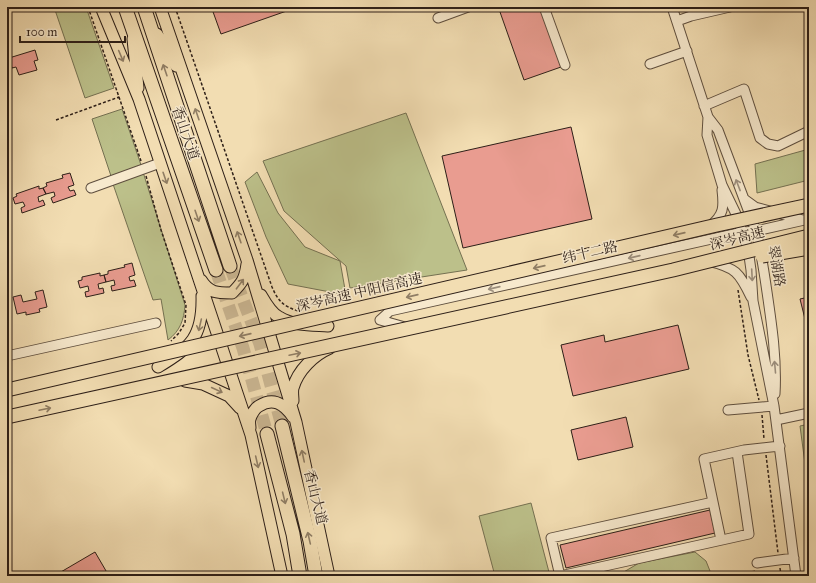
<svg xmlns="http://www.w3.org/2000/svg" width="816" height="583" viewBox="0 0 816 583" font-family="'IM FELL Great Primer','Noto Serif SC',serif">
<rect width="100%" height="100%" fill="#f2ddb2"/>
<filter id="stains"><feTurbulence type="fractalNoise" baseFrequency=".005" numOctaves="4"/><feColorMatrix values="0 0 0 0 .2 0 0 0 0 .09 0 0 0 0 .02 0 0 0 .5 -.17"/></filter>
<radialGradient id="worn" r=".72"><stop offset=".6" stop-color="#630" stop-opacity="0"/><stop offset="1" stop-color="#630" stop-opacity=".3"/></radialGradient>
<path fill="#bcc08a" stroke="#747051" d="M54 7H86L114 88 85 98Z
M122 109 141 165 111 176 92 119Z
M406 113 467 270 350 288 346 266 284 211 263 161Z
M809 149V180L757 193 755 164Z
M143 172 185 305C184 320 180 331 168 340L161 299 153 300 113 184Z
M257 172 278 213 305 247 340 261 346 295 288 284 266 237 245 182Z
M809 424V494L800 426Z
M531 503 550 576H495L479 516Z
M695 552 706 561 712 576H617L639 563Z"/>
<path fill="#e99c90" stroke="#2d1f18" d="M219 7H298L221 34 212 9Z
M515 7H540L561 67 524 80 500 12Z
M35 50 38 60 34 61 37 70 19 75 16 67 12 68 9 58Z
M9 58 12 68 7 70V59Z
M571 127 592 219 463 248 442 156Z
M70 173 74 185 68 187 70 191 74 190 76 195 53 203 51 198 55 196 54 192 46 194 43 188 47 186 46 183 63 178 62 175Z
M39 186V189L43 188 46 194 38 197 39 202 43 200 45 205 22 213 21 208 25 206 23 202 15 204 13 198 17 196 16 194Z
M132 263 135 275 129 277 130 281 134 280 136 286 112 291 111 286 115 285 114 280 106 282 104 275 108 274V271L125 267 124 265Z
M100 273V276L104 275 106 282 98 284 99 289 103 288 104 293 86 297 85 292 89 291 88 286 80 288 78 281 82 280V277Z
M43 290 47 307 39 309 40 312 26 315V312L17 314 13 297 21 295 23 302 37 299 35 292Z
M809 297V330L808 331 800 299Z
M678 325 689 369 573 396 561 345 604 335 605 342Z
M626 417 633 447 578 460 571 430Z
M710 510 715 533 566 568 560 545Z
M95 552 109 576H54Z
M755 571 756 576H725Z"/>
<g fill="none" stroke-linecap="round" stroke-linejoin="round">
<path stroke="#cbb793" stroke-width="13" stroke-dasharray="13 6" stroke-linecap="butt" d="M230 266 260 344 282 426
M216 270 243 348 267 434"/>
<defs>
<path id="minor" d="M544 7 565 65
M672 7 708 117 718 130 756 231C761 251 764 271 767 292 772 326 777 360 775 394
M438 18 468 7
M677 21 691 16 730 7
M650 64 687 51
M704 106 744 89 760 138 768 144 778 146 809 131
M708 117 707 135 722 185 736 214 748 249 751 270 753 301 774 406 796 576
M91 188 160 163
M744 199 755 207 803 220
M710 226C724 215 724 207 722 190
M708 261C736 268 739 272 751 297
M380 320 390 311 743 232 756 231 809 219
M380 320 405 327
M7 356 156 323
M728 410 774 406
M776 420 809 413
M713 502 551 538 560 576 749 534 737 452
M721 540 704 459 744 450 780 446
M757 563 794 558"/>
<path id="major" d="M101 7 139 99 251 435 282 576
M160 7 247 260 296 422 329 576
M157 34 176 66
M133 39 138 88
M201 280C209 293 217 293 232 293 242 283 245 279 247 264
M261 295C265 302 271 313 279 317 293 326 313 325 328 326
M158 367C191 347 203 337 202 296
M185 381 203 384 229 396 240 408
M293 401C293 397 292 392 293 388 298 370 314 355 330 348
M250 428C250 426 249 422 250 419 251 415 255 408 259 406 273 397 284 404 293 417"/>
<path id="highway" d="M125 7 216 270
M144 7 230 266
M282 426 310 541 316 576
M267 434 293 534 300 576"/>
</defs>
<use href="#minor" stroke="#5e4e3e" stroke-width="11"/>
<use href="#major" stroke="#2d1f18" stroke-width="13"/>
<use href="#highway" stroke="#2d1f18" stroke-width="15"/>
<path stroke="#2d1f18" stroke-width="1.5" stroke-dasharray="3 2" stroke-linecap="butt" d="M88 7 141 161
M175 7 272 287C278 301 283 306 298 311
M56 120 119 97
M146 176 161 230 186 305 185 323 179 333 171 341
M738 290 748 355 759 400
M762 415 764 439
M766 455 778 553
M780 568 781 576"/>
<use href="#minor" stroke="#f7e9cd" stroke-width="9"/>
<use href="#major" stroke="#f2ddb2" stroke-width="11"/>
<use href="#highway" stroke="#f2ddb2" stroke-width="13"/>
<defs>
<path id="highway-bridge" d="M762 256 809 248
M7 390 717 225 809 205
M7 417 673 270 809 236"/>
</defs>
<use href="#highway-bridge" stroke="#2d1f18" stroke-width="15" stroke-linecap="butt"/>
<use href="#highway-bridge" stroke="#f2ddb2" stroke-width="13"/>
</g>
<defs><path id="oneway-shaft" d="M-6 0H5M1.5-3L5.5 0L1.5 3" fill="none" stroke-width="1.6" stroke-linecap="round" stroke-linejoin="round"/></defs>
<g stroke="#907e65">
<use href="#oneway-shaft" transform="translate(121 56) rotate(67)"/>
<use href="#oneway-shaft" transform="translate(165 70) rotate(-109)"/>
<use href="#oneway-shaft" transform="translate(197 114) rotate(-109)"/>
<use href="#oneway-shaft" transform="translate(165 178) rotate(71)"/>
<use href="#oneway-shaft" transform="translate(197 216) rotate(71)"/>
<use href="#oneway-shaft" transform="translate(679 234) rotate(167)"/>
<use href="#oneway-shaft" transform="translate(239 237) rotate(-109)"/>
<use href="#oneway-shaft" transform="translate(539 267) rotate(167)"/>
<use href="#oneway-shaft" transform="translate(240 284) rotate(-53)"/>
<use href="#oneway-shaft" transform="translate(412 296) rotate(167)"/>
<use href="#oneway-shaft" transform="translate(200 325) rotate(103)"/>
<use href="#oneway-shaft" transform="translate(245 335) rotate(167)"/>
<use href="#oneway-shaft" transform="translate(295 354) rotate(-12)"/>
<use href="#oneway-shaft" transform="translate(217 390) rotate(25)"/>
<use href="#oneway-shaft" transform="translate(45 409) rotate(-12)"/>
<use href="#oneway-shaft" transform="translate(303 456) rotate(-102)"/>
<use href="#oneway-shaft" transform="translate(257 462) rotate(77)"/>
<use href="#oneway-shaft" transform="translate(284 498) rotate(76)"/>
<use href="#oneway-shaft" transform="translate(309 538) rotate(-103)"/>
</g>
<g stroke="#9c8e7c">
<use href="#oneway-shaft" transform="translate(738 185) rotate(-111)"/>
<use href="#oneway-shaft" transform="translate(634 257) rotate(167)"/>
<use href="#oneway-shaft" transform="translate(752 275) rotate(87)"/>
<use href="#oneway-shaft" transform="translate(494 288) rotate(167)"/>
<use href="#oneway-shaft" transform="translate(775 367) rotate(-95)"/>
</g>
<g text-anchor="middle" stroke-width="3" stroke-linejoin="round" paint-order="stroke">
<g font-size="14" fill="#2d1f18" stroke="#f7e9cd">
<text transform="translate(186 133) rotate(71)" y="5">香山大道</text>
<text transform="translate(737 238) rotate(-14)" y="5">深岑高速</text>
<text transform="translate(590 252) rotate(-13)" y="5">纬十二路</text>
<text transform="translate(777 266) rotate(80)" y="5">翠湖路</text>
<text transform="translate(359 292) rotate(-13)" y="5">深岑高速 中阳信高速</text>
<text transform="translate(316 497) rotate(76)" y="5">香山大道</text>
</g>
</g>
<rect width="816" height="583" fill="none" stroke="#f2ddb2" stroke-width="24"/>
<rect x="8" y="8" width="800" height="567" fill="none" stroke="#2d1f18" stroke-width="2"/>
<rect x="12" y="12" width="792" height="559" fill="none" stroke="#2d1f18"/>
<path d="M20 36v6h105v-6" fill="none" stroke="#2d1f18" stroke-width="2"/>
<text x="26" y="36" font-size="12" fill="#2d1f18" stroke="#f7e9cd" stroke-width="3" paint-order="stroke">100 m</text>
<rect width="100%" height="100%" filter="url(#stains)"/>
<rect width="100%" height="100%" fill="url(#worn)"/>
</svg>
